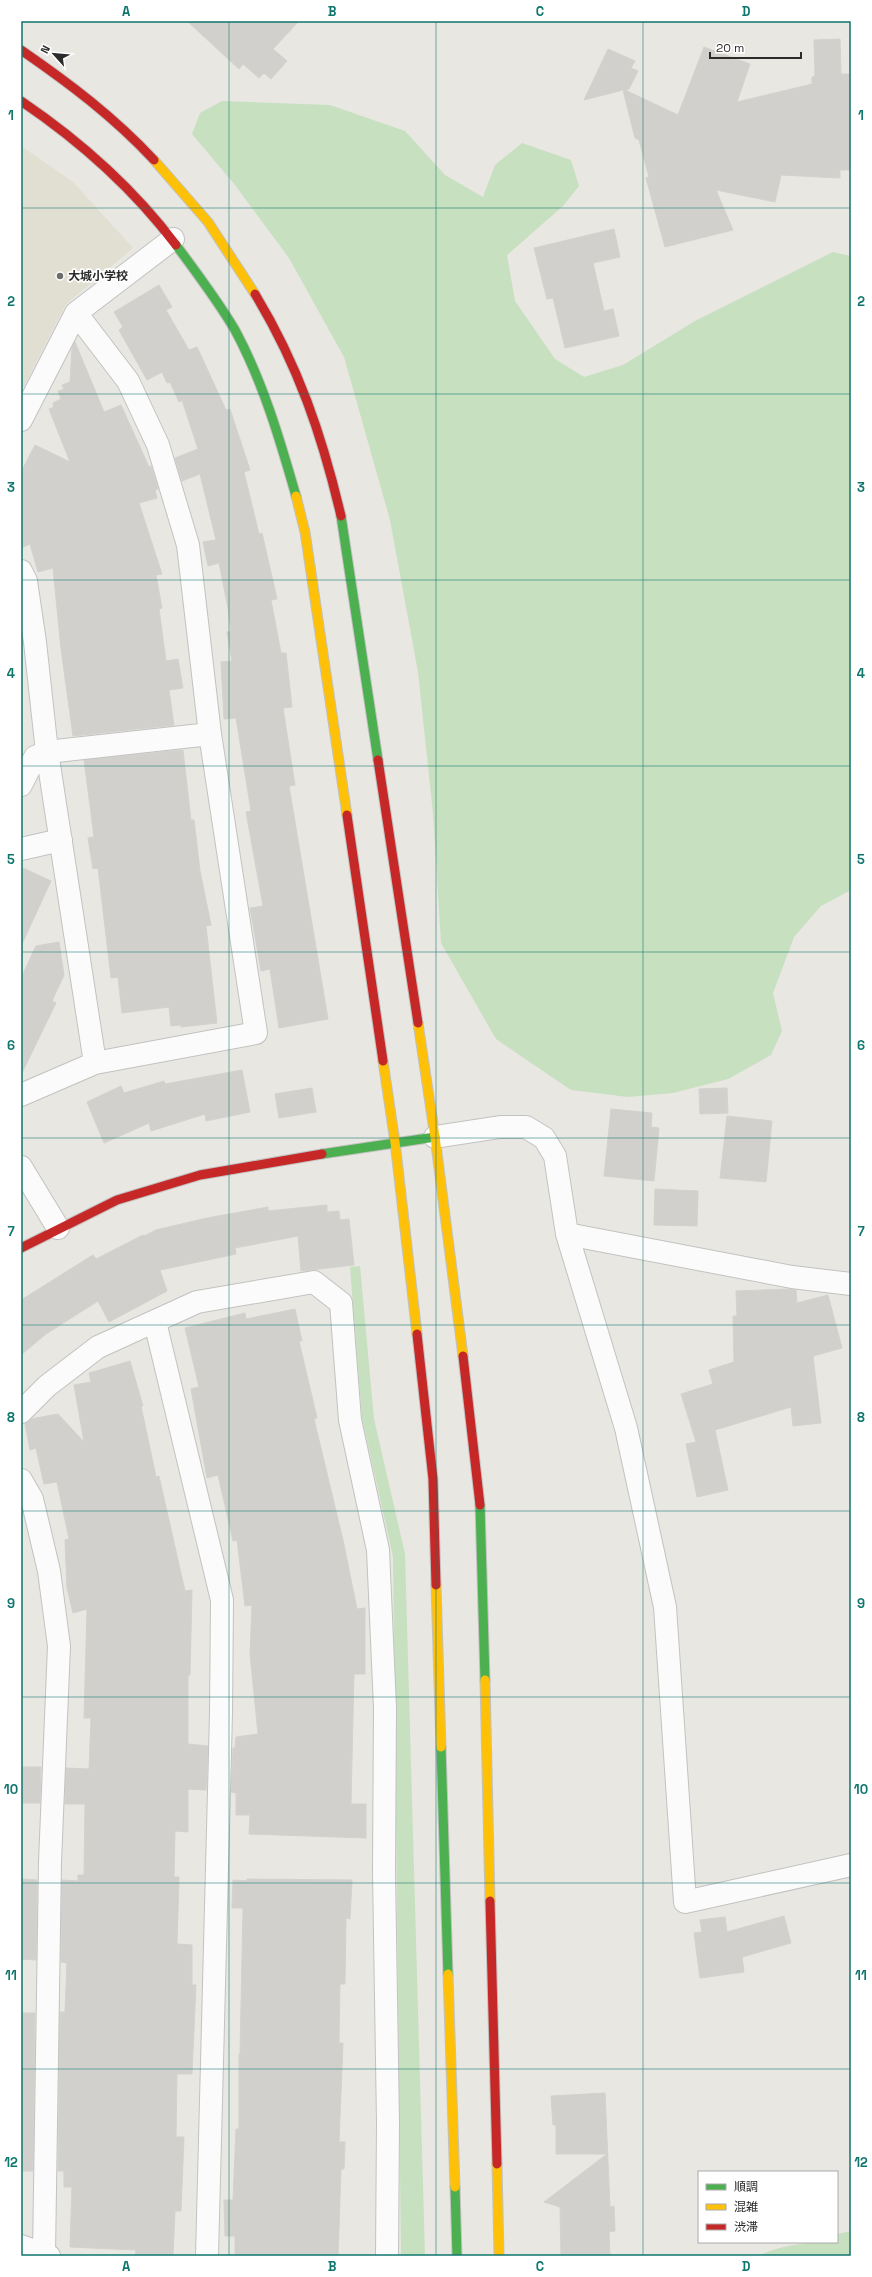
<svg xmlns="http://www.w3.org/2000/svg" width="872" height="2277" viewBox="0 0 872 2277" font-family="'Space Grotesk','Noto Sans JP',sans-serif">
<rect width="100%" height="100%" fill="#e8e7e2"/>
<path fill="#e1dfd1" d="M21 146 73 182 133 248 66 304 21 392Z"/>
<path fill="#c7e0bf" d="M222 101 330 105 405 131 445 175 483 197 495 165 522 143 571 160 579 186 563 206 507 255 515 301 555 359 584 377 623 365 695 321 833 252 851 256V890L821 906 794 937 773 993 782 1031 771 1055 728 1079 673 1093 628 1097 571 1090 496 1039 441 943 433 813 418 672 390 520 344 357 289 258 235 185 192 134 200 113Z
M360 1266 374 1419 405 1554 425 2256H401L393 1557 362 1418 350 1267Z
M851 2231V2256H757C785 2244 807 2242 837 2242V2234Z"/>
<path fill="#d1d0cd" stroke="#d3d2ce" d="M187 21H299L273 49 287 61 271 79 264 73 259 78 243 64 239 69Z
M840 39 841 74H851V170H840V178L781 175 775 202 716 190 733 230 665 247 646 178 649 177 639 140 635 138 623 90 584 100 608 49 635 61 631 68 638 71 629 89 625 90 678 115 704 47 750 64 737 102 812 84V77L815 76 814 40Z
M614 229 620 257 593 263 604 311 613 309 619 336 565 348 553 298 547 299 534 248Z
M159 285 172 307 166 310 189 350 197 347 226 410 230 409 250 470 244 472 259 534 262 533 277 599 271 600 281 653H286L292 707 283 708 295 785 289 786 328 1019 279 1028 270 969 261 971 250 908 263 906 246 812 251 811 236 718 224 719 221 662 232 661 227 632 231 631 228 608 219 563 208 566 203 542 216 540 200 474 182 481 175 458 198 449 182 400 179 402 170 382 167 383 162 372 147 380 119 330 123 327 114 312Z
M75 342 104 412 121 405 149 467 151 466 158 489 155 490 157 498 139 503 162 574 156 575 162 608 159 609 166 661 178 659 183 688 169 690 174 725 73 736 61 649 53 568 38 572 30 544 21 548V472L35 445 70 462 49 409 54 407 53 403 61 399 58 391 64 389 62 385 70 382 72 348Z
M183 750 191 820H194L200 871 211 925 206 926 217 1023 181 1027V1025L171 1026 169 1007 122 1013 118 977 111 978 98 868 93 869 88 838 94 837 84 760Z
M21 867 51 881 21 946Z
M59 942 64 975 52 1001 56 1003 21 1075V978L36 946Z
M242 1070 250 1112 206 1121 205 1114 151 1131 149 1123 104 1143 87 1102 121 1086 124 1093 164 1081 165 1084Z
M312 1088 316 1112 279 1118 275 1094Z
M727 1088 728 1113 700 1114 699 1089Z
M611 1109 652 1113 651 1127 659 1128 654 1181 604 1176Z
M727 1116 772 1121 766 1182 720 1178Z
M655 1189 698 1191 697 1226 654 1225Z
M327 1205V1212L339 1211 340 1220 349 1219 354 1265 301 1271 298 1236 235 1248 236 1254 160 1270 167 1291 109 1322 98 1301 46 1334 21 1355V1300L93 1255 96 1259 143 1235 144 1236 156 1230 207 1218 268 1207V1211Z
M788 1289 796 1290 797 1303 828 1295 842 1348 813 1356 821 1423 793 1426 791 1407 715 1430 728 1490 697 1497 686 1444 696 1442 681 1394 713 1384 709 1370 734 1362 733 1316H737L736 1291Z
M295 1309 302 1341H299L317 1418 314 1419 343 1540 357 1609 365 1608V1674H354L351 1804H366V1838L249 1834 250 1815H236V1793L231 1792 233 1748H235L236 1737 258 1734 250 1654 252 1605 245 1606 237 1540 233 1541 218 1475 207 1478 191 1389 199 1387 185 1328 245 1313 246 1319Z
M130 1361 143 1406H141L156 1477 159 1476 185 1591 192 1590 190 1675H188V1744L208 1746 206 1790 188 1789V1832L175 1831 174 1877H179L177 1944 192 1945V1985H196L192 2074H177L176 2137H184L181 2211H175L173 2256H135L136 2250 70 2247 72 2187H64V2171H58L60 2012H65L67 1963 61 1962 62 1880 78 1881V1875H84L85 1804H65L66 1768 89 1769 91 1718H84L87 1609 73 1613 67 1588 65 1540 69 1539 57 1482 44 1484 36 1448 30 1450 25 1424 31 1419 58 1414 84 1442 74 1385 91 1382 89 1373Z
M21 1767H41L40 1803H21Z
M22 1879 37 1880 36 1960 21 1959Z
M247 1879 352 1880 350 1919 346 1918 345 1984H340L339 2043H343L339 2142H345L344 2169H341L338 2256H235V2236H225L224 2200H233L236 2129H239V2054H240L243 1908H232L233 1880 247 1881Z
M784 1916 791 1943 742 1957 744 1972 700 1978 694 1933 702 1932 700 1920 725 1917 727 1932Z
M21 2013H35L33 2171H21Z
M605 2093 610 2207 614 2206 615 2231 609 2232 610 2256H561L560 2207 544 2202 607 2154H556V2125H553L551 2096Z"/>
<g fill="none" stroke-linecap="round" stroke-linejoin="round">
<defs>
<path id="street" d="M21 420 76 313 173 239
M21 571 26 581 35 642 47 752 95 1063
M21 785 35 757 47 752 210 734
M21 849 61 840
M21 1095 95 1063 256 1033 210 734 188 545 158 445 128 381 76 313
M435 1137 500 1127H526L544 1138 555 1156 567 1234 626 1428 665 1607 685 1902 851 1865
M21 1167 58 1228
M567 1234 792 1277 851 1284
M155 1322 222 1600 221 1713 207 2256
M21 1412 47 1386 98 1347 197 1302 314 1282 341 1303 350 1420 378 1550 385 1708 384 1872 388 2123 387 2256
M21 1480 32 1499 49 1571 59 1646 50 1862 44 2254
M21 2246 49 2256"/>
<path id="fast" d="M176 245C196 272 218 301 235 330 263 382 280 440 296 496
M341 516 378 760
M322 1154 435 1137
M480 1505 485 1680
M441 1747 448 1974
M455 2187 457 2256"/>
<path id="slow" d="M154 160 208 222 255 294
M296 496 305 532 347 815
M418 1023 435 1137 463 1356
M383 1061 395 1142 417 1334
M436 1585 441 1747
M485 1680 490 1901
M448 1974 455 2187
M497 2164 499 2256"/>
<path id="jam" d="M21 50C69 83 114 117 154 160
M21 101C80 141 133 188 176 245
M255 294C298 365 322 435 341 516
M378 760 418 1023
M347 815 383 1061
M21 1248 117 1200 200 1175 322 1154
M417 1334 433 1479 436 1585
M463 1356 480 1505
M490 1901 497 2164"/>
</defs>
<use href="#street" stroke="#c2c2c1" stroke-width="24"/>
<use href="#fast" stroke="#c2c2c1" stroke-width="11"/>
<use href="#slow" stroke="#c2c2c1" stroke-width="11"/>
<use href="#jam" stroke="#c2c2c1" stroke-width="11"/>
<use href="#street" stroke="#fcfbfb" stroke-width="22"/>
<use href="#fast" stroke="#4caf50" stroke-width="9"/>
<use href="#slow" stroke="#ffc107" stroke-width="9"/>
<use href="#jam" stroke="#c62828" stroke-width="9"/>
</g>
<path fill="none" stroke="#0f766e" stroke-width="1" stroke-opacity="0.55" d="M229 21V2256M436 21V2256M643 21V2256M21 208H851M21 394H851M21 580H851M21 766H851M21 952H851M21 1138H851M21 1325H851M21 1511H851M21 1697H851M21 1883H851M21 2069H851"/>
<circle fill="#6d6d6b" stroke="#fff" stroke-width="1.5" cx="60" cy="276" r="4"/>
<g text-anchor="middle" stroke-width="3.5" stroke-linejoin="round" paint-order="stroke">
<g font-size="12" font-weight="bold" fill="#2b2b2b" stroke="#fff" text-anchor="start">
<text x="68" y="280">大城小学校</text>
</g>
</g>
<rect width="872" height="2277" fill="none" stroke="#ffffff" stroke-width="44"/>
<rect x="698" y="2171" width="140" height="72" fill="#ffffff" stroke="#aaaaaa"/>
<rect x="706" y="2184" width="20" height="6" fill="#4caf50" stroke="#aaaaaa"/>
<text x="734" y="2191" font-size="12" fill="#2b2b2b">順調</text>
<rect x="706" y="2204" width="20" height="6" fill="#ffc107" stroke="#aaaaaa"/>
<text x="734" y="2211" font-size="12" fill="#2b2b2b">混雑</text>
<rect x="706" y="2224" width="20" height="6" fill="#c62828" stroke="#aaaaaa"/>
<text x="734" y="2231" font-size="12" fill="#2b2b2b">渋滞</text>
<g transform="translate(54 54) rotate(297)" stroke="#ffffff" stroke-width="3" paint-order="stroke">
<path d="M0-3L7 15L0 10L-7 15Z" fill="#2b2b2b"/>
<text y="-6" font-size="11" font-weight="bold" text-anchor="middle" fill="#2b2b2b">N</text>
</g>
<path d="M710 52v6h91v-6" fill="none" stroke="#2b2b2b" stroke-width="2"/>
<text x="716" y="52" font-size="12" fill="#2b2b2b" stroke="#ffffff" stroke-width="3" paint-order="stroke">20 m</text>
<rect x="22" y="22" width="828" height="2233" fill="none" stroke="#0f766e" stroke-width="1.5"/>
<g font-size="13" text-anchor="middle" font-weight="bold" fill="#0f766e">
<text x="126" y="16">A</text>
<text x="332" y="16">B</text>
<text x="540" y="16">C</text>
<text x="746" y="16">D</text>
<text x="11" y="120">1</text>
<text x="861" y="120">1</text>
<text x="11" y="306">2</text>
<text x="861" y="306">2</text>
<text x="11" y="492">3</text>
<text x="861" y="492">3</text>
<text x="11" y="678">4</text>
<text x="861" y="678">4</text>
<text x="11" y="864">5</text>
<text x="861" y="864">5</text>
<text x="11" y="1050">6</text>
<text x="861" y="1050">6</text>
<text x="11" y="1236">7</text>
<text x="861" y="1236">7</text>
<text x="11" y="1422">8</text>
<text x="861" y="1422">8</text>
<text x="11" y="1608">9</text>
<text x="861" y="1608">9</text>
<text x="11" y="1794">10</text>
<text x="861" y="1794">10</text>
<text x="11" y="1980">11</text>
<text x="861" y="1980">11</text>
<text x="11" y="2167">12</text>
<text x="861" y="2167">12</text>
<text x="126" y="2271">A</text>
<text x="332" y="2271">B</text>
<text x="540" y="2271">C</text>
<text x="746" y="2271">D</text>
</g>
</svg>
